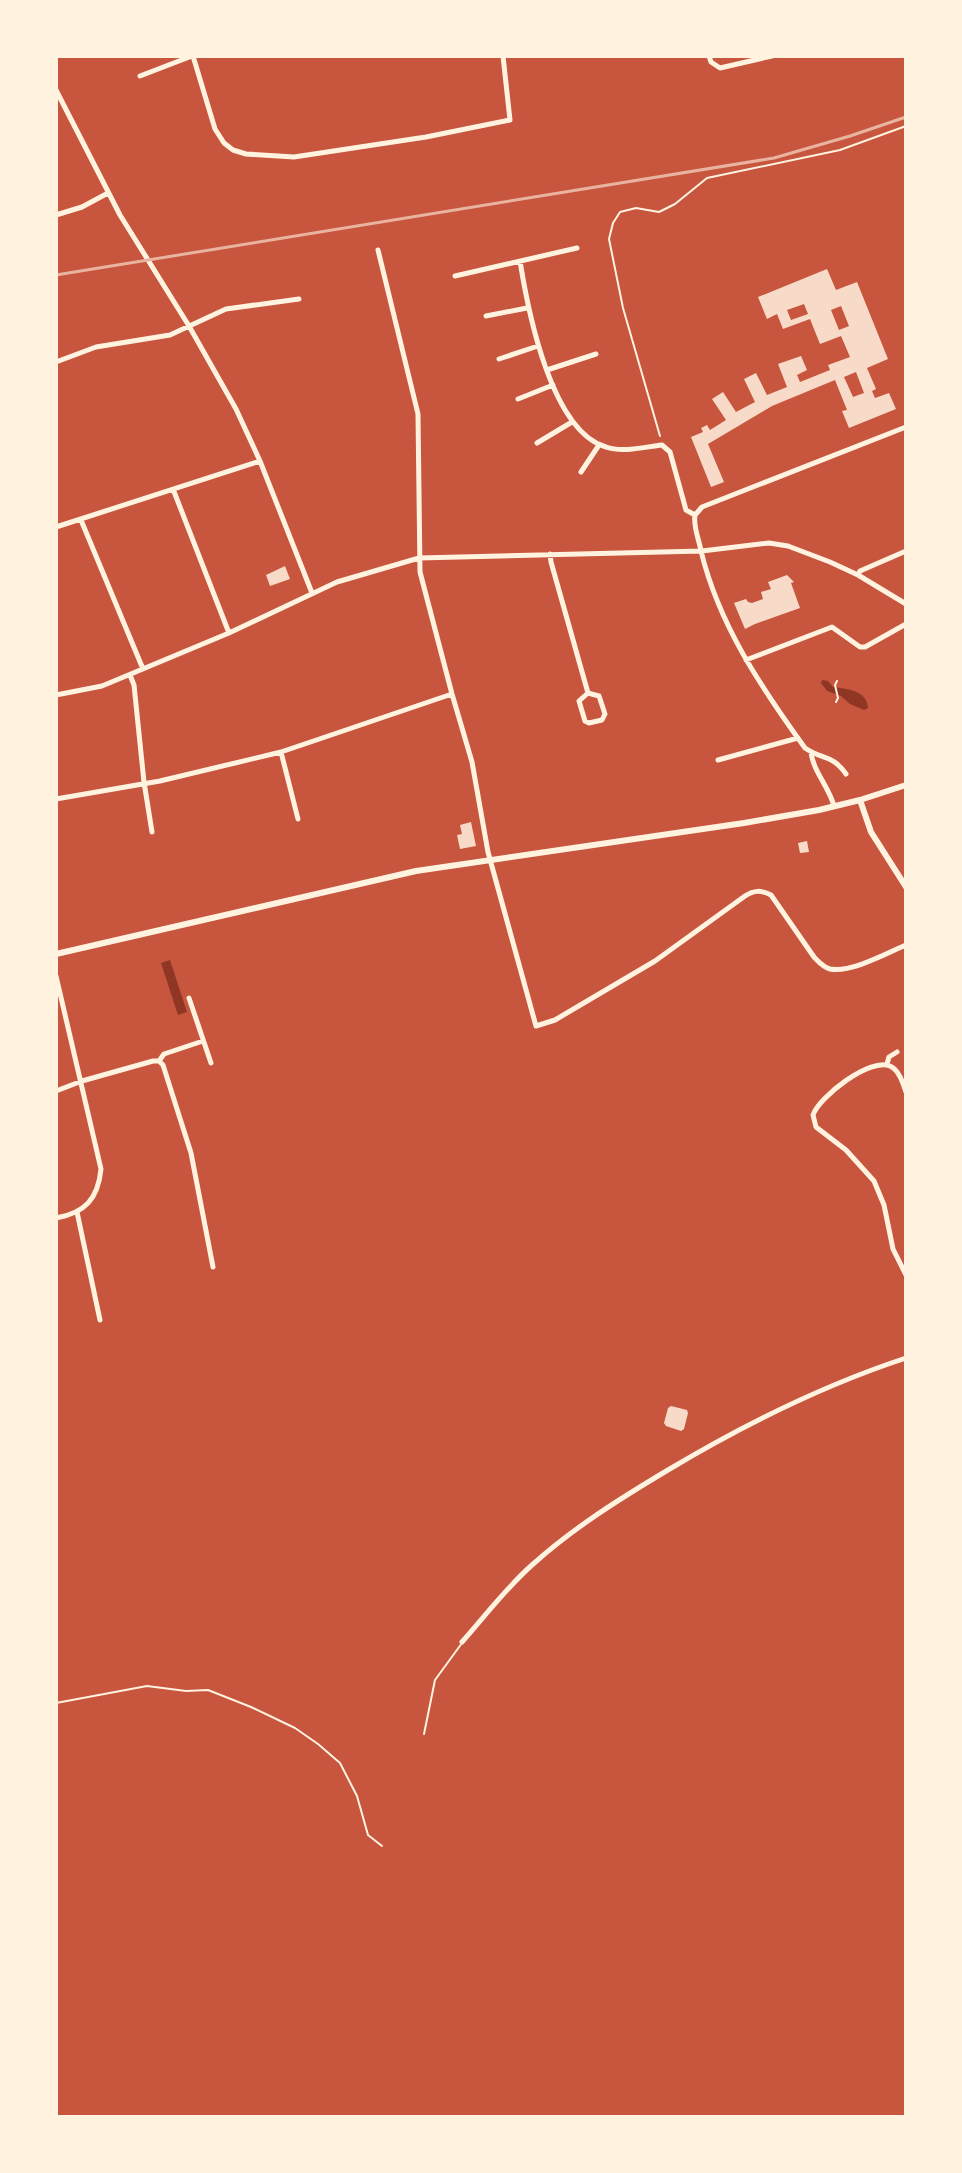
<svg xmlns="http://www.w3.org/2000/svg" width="962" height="2173" viewBox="0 0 962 2173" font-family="'Asap Condensed',sans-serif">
<rect width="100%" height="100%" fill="#c8553d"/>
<path fill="#8f3625" d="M822 680 828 681 833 687C847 689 867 690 868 708L864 710 850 704 841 696 827 691 821 683Z
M170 960 187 1012 178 1015 161 963Z"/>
<path fill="#f7dbc8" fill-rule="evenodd" d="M827 269 836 290 857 282 888 359 867 368 876 389 872 391 875 398 889 393 896 409 849 428 842 411 847 410 835 380 772 406 708 444 724 482 711 487 691 437 703 432 701 428 707 425 710 430 726 420 712 399 723 392 736 412 755 402 744 379 756 373 767 395 787 387 778 364 801 356 807 370 797 375 800 382 830 370 828 365 850 357 841 336 820 344 810 319 783 329 777 314 767 319 758 297ZM804 304 808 314 791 320 787 310ZM841 306 849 326 839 330 831 310ZM856 372 864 393 853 397 844 377Z
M285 566 290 579 270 586 266 575Z
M787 575 794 582 791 583 800 608 755 624 745 629 734 603 746 599 748 602 752 603 763 599 761 592 771 589 768 582Z
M471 822 476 846 460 849 457 835 462 834 460 825Z
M807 841 809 852 800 853 798 843Z
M671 1406 687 1410 688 1413 684 1429 681 1431 666 1426 664 1423 668 1408Z"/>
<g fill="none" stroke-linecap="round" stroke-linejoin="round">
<path stroke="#fff3e0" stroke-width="2" d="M660 436 623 308 609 239 613 223 620 212 636 208 659 212 675 204 707 178 840 150 906 126
M836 702 838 698 835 685 837 681
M56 1703 147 1686 186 1691 208 1690 251 1707 295 1728 318 1744 340 1763 357 1796 368 1835 382 1846"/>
<path stroke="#fff3e0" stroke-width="2" d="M424 1734 435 1680 462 1643"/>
<path stroke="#fff3e0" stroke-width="5" d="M193 56 215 129 224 143 233 150 246 154 294 157 426 137 510 120 503 56
M709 56 711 62 720 68 772 56
M140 76 192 56
M56 90 120 215 189 326 236 409 260 461 312 593
M56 215 82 207 108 193
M378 250 418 414 420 572 452 694 472 762 488 852 536 1026 555 1020 655 961 745 896C754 890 761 890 771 895L814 957C819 962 823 967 830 969 851 973 887 953 906 945
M520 261C528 311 551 431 606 447 623 453 644 447 662 445L670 452 686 510 695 515
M455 276 577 248
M486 316 527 308
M499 359 538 346
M56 362 96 347 170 335 226 309 299 299
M547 370 596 354
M518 399 553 385
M537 443 572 422
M581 472 599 445
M173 489 229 633
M695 515C693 527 699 539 701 551 719 625 761 687 805 748 822 760 832 754 846 774
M695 515 702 507 906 427
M81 520 143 669
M56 527 260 461
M550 554 551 562 588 693
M858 575 860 571 906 551
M746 660 832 627 860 647H865L906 624
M130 675 134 685 144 782 152 832
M588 693 599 696 605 714 602 720 589 723 585 721 579 701Z
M56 695 102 686 229 633 337 582 419 558 702 551 769 543 788 546 830 562 858 575 906 604
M281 752 298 819
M811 752C813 771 829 787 834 806
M718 760 798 738
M56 799 160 781 281 752 452 694
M56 976 101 1169C98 1199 85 1213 56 1218
M189 998 211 1063
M159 1061 163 1065 191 1153 213 1267
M887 1064 889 1057 897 1052
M56 1091 82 1081 153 1061H159L164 1054 203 1041
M906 1092C903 1083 899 1070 890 1066 870 1057 819 1097 813 1115L816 1127 846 1150 874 1181 884 1205 893 1249 906 1275
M77 1212 100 1320
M462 1642C485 1616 507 1587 532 1565 573 1528 621 1498 668 1470 745 1424 821 1386 906 1358"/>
<path stroke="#fff3e0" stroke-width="6" d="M860 800 871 832 906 887
M56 954 416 871 744 823 819 810 860 800 906 785"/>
<path stroke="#e9b49f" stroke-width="3" d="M56 275 774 158 850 136 906 117"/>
</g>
<rect width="962" height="2173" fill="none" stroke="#fff3e0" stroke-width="116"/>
</svg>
